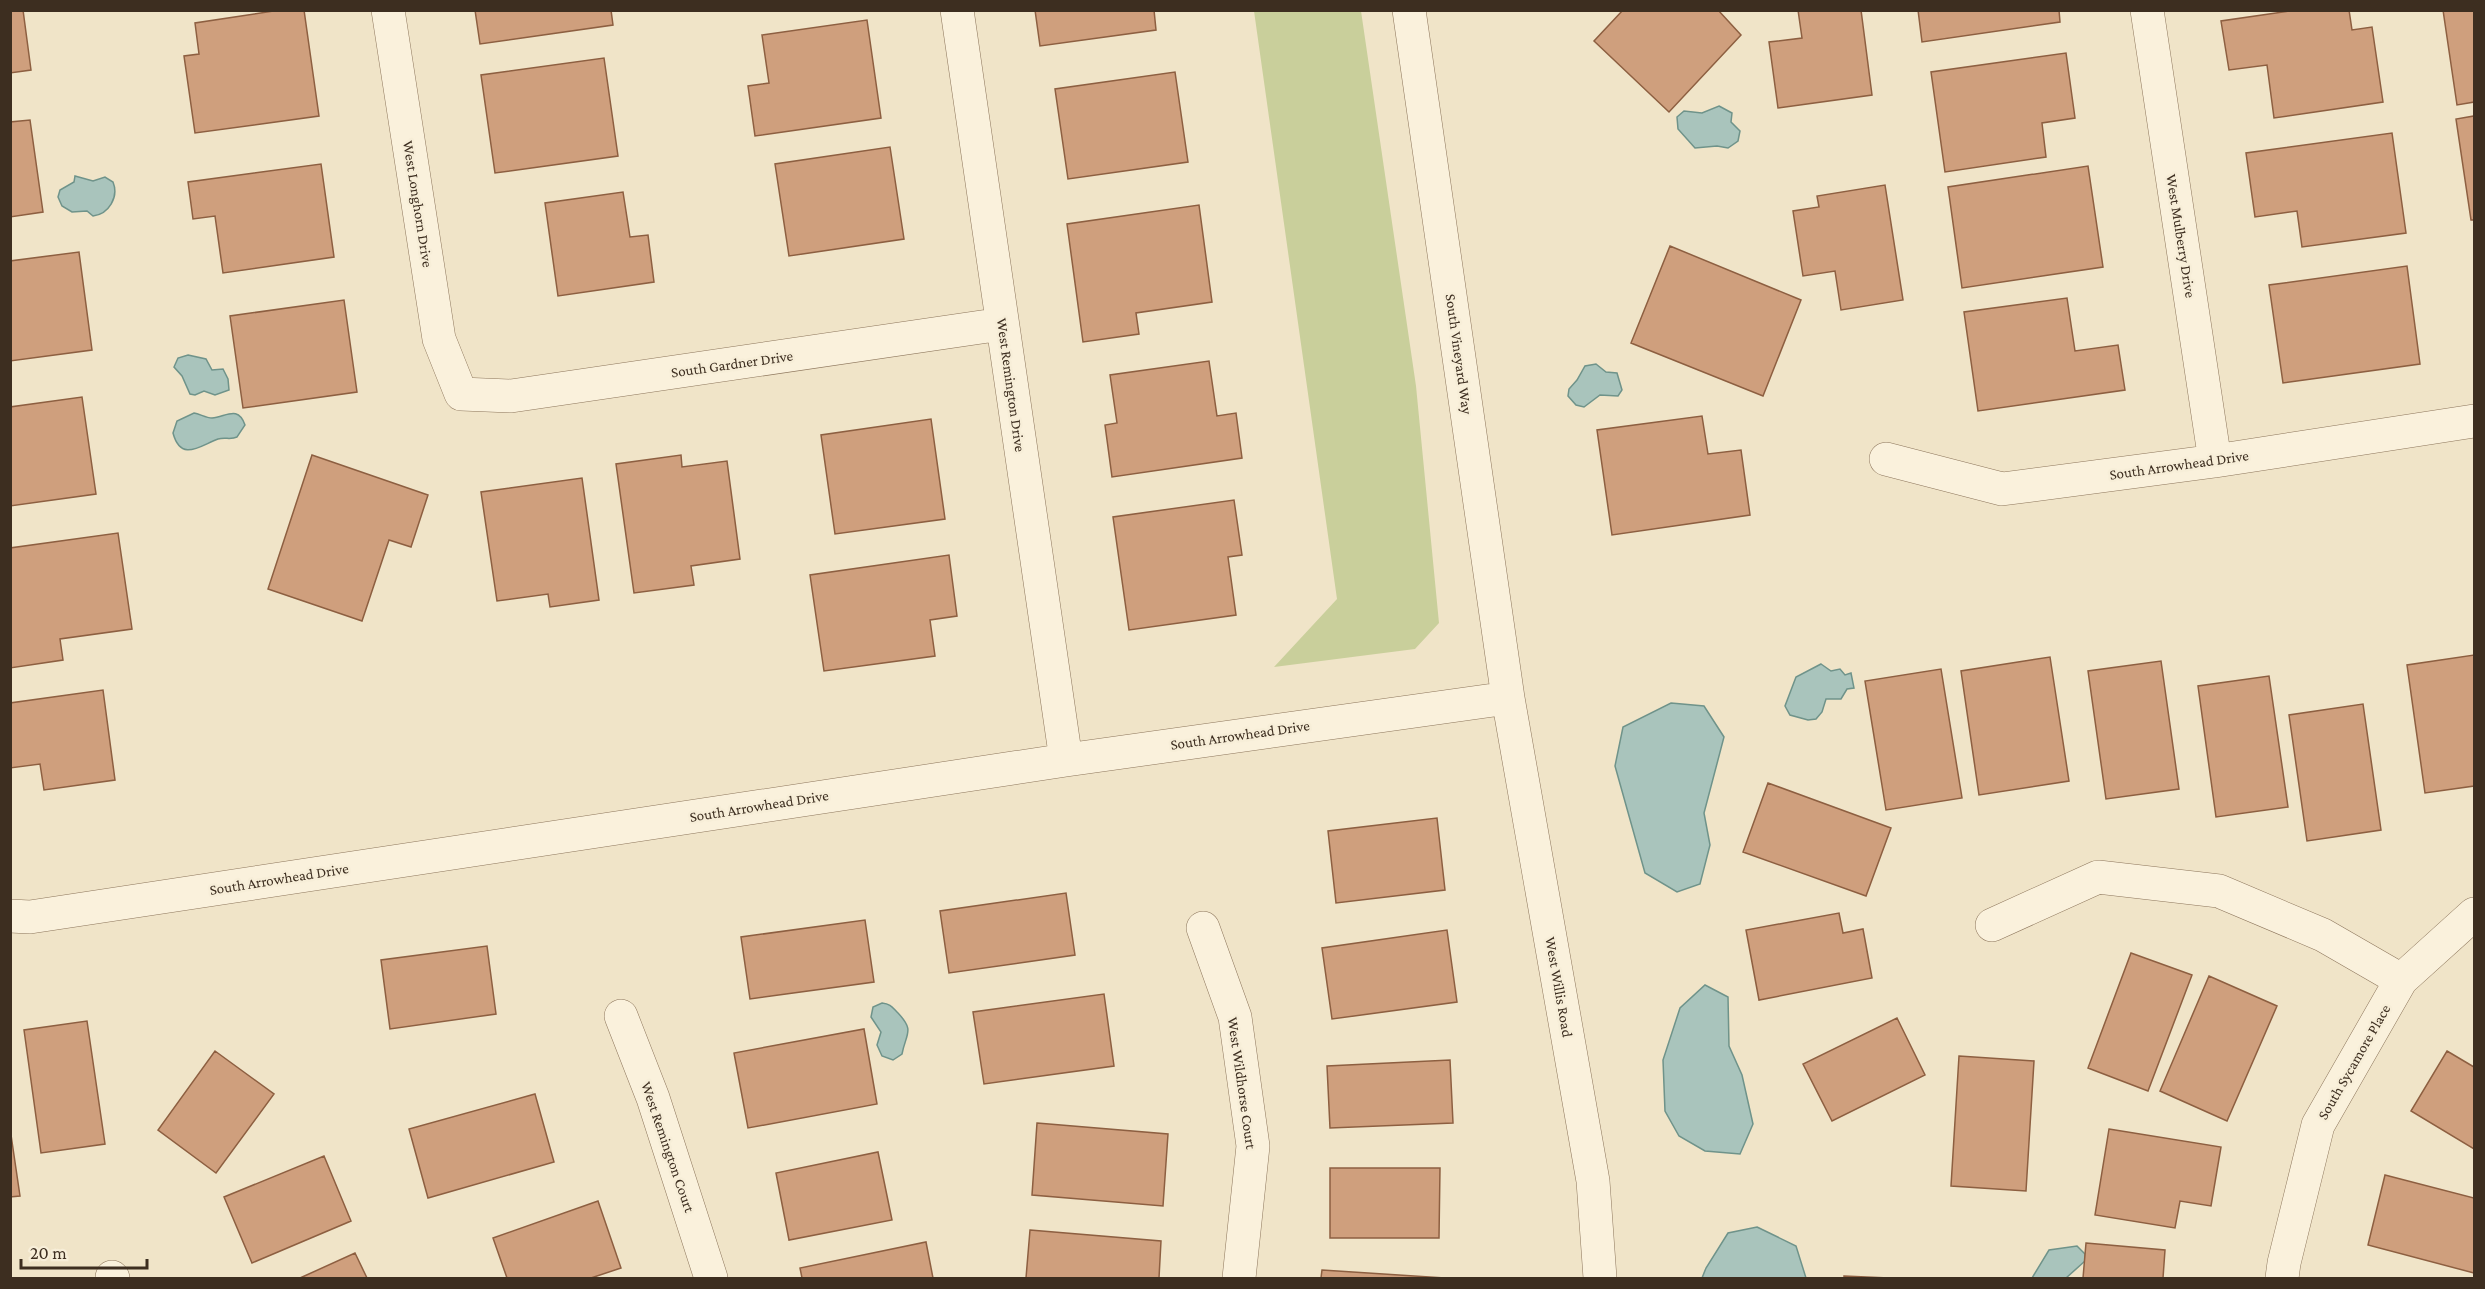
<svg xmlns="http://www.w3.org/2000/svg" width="2485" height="1289" viewBox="0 0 2485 1289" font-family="'Crimson Pro',serif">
<rect width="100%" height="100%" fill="#f0e4c8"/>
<path fill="#c9cf9b" d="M1254 11H1361L1416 386 1439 623 1415 649 1274 667 1337 599Z"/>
<path fill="#a9c4bc" stroke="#6f938a" stroke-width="1.5" d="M1719 106 1732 113 1731 122 1740 131 1738 141 1728 148 1717 146 1695 148 1678 129 1677 117 1684 111 1702 113Z
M75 176 93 181 105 177 113 182C119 197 109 214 93 216L87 211 72 212 62 206 58 197 60 190 74 182Z
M188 355 206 359 212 370 223 369 228 379 229 390 215 395 204 391 195 395 190 394 182 376 174 367 178 358Z
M1596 364 1606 372 1617 373 1622 390 1618 396 1600 395 1584 407 1576 405 1568 396 1569 389 1577 380 1585 366Z
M194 413C200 414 206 418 212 418 226 417 238 405 245 425L237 437C231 440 225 437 218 439 201 445 181 463 173 433L177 421Z
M1821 664 1831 671 1840 669 1845 675 1851 673 1854 688 1847 689 1841 699H1826L1822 712 1816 719 1808 720 1790 715 1785 706 1796 677Z
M1671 703 1704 706 1724 737 1704 813 1710 845 1700 884 1677 892 1645 873 1615 766 1623 727Z
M1705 985 1728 997 1729 1046 1742 1075 1753 1124 1740 1154 1705 1151 1679 1136 1665 1111 1663 1060 1680 1008Z
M882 1003C891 1004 892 1007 898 1013 915 1031 906 1033 902 1054L893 1060 882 1056 877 1045 881 1032 871 1017 873 1007Z
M1757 1227 1796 1246 1806 1278H1702L1706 1268 1728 1233Z
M2077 1246 2085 1254V1261L2066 1278H2032L2049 1250Z"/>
<path fill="#cf9f7d" stroke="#8d5f41" stroke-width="1.5" d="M10 10H23L31 70 10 73Z
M280 10H304L319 116 195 133 184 56 199 54 195 23Z
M475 10H611L613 25 480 44Z
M1035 10H1154L1156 30 1040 46Z
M1623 10H1718L1741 35 1669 112 1594 41Z
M1798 10H1861L1872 95 1778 108 1769 42 1802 38Z
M1918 10H2059L2060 22 1922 42Z
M2297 10H2349L2352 30 2372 27 2383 102 2274 118 2267 65 2229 70 2221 21Z
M2443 10H2474V102L2457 105Z
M867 20 881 118 755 136 748 86 769 83 762 35Z
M2066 53 2075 118 2042 123 2046 157 1945 172 1931 72Z
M604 58 618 156 495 173 481 75Z
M1175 72 1188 162 1068 179 1055 89Z
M2474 116V220H2471L2456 119Z
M30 120 43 212 10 217V122Z
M2392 133 2406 233 2302 247 2297 211 2255 217 2246 153Z
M890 147 904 239 789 256 775 164Z
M321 164 334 257 223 273 215 216 193 219 188 182Z
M2088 166 2103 267 1962 288 1948 187Z
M1885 185 1903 300 1841 310 1835 271 1803 276 1793 211 1819 207 1817 196Z
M623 192 630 237 648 235 654 282 558 296 545 203Z
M1199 205 1212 302 1136 313 1139 334 1083 342 1067 224Z
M1670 246 1801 300 1763 396 1631 343Z
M79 252 92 350 10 361V261Z
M2407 266 2420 364 2283 383 2269 285Z
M2067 298 2075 351 2118 345 2125 390 1978 411 1964 312Z
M344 300 357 392 243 408 230 316Z
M1209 361 1217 416 1236 413 1242 458 1112 477 1105 425 1117 423 1110 375Z
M82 397 96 494 10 506V407Z
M1702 416 1708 454 1741 450 1750 515 1612 535 1597 430Z
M931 419 945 519 835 534 821 435Z
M312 455 428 495 411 547 389 540 362 621 268 589Z
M681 455 682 467 727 461 740 559 691 566 694 585 634 593 616 464Z
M582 478 599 600 550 607 548 594 497 601 481 492Z
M1234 500 1242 555 1228 557 1236 615 1129 630 1113 517Z
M118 533 132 629 60 639 63 660 10 668V548Z
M949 555 957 616 930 620 935 656 824 671 810 575Z
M2474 655V786L2425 793 2407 665Z
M2050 657 2069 781 1979 795 1961 671Z
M2161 661 2179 789 2106 799 2088 671Z
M1941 669 1962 798 1886 810 1865 681Z
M2269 676 2288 807 2216 817 2198 686Z
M103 690 115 780 44 790 40 764 10 768V703Z
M2363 704 2381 830 2307 841 2289 715Z
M1768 783 1891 828 1866 896 1743 852Z
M1437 818 1445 890 1336 903 1328 831Z
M1066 893 1075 955 949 973 940 911Z
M1839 913 1843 933 1863 929 1872 978 1759 1000 1746 930Z
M865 920 874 982 750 999 741 937Z
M1447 930 1457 1002 1332 1019 1322 948Z
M487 946 496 1014 390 1029 381 960Z
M2131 953 2192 975 2148 1091 2088 1068Z
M2209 976 2277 1006 2227 1121 2160 1091Z
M1104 994 1114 1066 984 1084 973 1012Z
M1897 1018 1925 1075 1832 1121 1803 1064Z
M87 1021 105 1144 41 1153 24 1030Z
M864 1029 877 1104 748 1128 734 1053Z
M215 1051 274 1094 216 1173 158 1130Z
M2447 1051 2474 1067V1149L2411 1111Z
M1959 1056 2034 1061 2026 1191 1951 1186Z
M1450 1060 1453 1123 1330 1128 1327 1066Z
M535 1094 554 1162 428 1198 409 1129Z
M1037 1123 1168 1134 1163 1206 1032 1195Z
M10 1128 20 1196 10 1197Z
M2109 1129 2221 1147 2211 1206 2180 1201 2175 1228 2095 1215Z
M878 1152 892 1220 789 1240 776 1173Z
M324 1156 351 1221 252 1263 224 1197Z
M1330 1168H1440L1439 1238H1330Z
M2385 1175 2474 1198V1273L2368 1245Z
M598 1201 621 1268 591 1278H507L493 1238Z
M1030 1230 1161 1241 1159 1278H1026Z
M926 1242 933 1278H802L800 1268Z
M2086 1243 2165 1250 2163 1278H2083Z
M355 1253 367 1278H300Z
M1322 1270 1445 1278H1321Z
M1844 1276 1889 1278H1844Z"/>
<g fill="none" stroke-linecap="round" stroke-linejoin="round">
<defs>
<path id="minor" d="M388 10 439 339 461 394 511 396 1002 324
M957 10 1066 760
M1409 10 1508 698 1593 1181 1600 1278
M2147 10 2215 461
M1886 459 2002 489 2215 461 2474 421
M10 916 30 917 1066 760 1508 698
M1992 925 2098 877 2219 891 2323 935 2401 980
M1203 928 1235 1017 1253 1146 1239 1278
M621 1016 653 1098 711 1278
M112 1277 113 1278
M2282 1278 2284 1263 2318 1125 2401 980 2474 914"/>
</defs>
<use href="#minor" stroke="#8d765c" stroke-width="34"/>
<use href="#minor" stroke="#faf1dc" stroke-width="33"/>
</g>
<g text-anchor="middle" stroke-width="5" stroke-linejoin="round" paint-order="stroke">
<g font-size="15" fill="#3d2e20" stroke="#f7eed8">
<text transform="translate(418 204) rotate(81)" y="5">West Longhorn Drive</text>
<text transform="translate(2181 236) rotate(81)" y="5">West Mulberry Drive</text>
<text transform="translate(1459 354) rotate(82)" y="5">South Vineyard Way</text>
<text transform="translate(732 364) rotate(-8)" y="5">South Gardner Drive</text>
<text transform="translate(1011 385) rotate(82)" y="5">West Remington Drive</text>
<text transform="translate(2179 465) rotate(-8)" y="5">South Arrowhead Drive</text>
<text transform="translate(1240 735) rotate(-8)" y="5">South Arrowhead Drive</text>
<text transform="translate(759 806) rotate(-9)" y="5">South Arrowhead Drive</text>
<text transform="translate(279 879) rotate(-9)" y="5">South Arrowhead Drive</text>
<text transform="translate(1559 987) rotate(80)" y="5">West Willis Road</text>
<text transform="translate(2354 1062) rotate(-60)" y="5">South Sycamore Place</text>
<text transform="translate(1242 1083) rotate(82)" y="5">West Wildhorse Court</text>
<text transform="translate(668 1147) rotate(71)" y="5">West Remington Court</text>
</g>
</g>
<rect width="2485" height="1289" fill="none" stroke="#3d2e20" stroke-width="24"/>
<path d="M21 1259v9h126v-9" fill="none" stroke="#3d2e20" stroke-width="3"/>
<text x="30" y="1259" font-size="18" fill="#3d2e20" stroke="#f7eed8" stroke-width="4.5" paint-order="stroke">20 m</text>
</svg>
